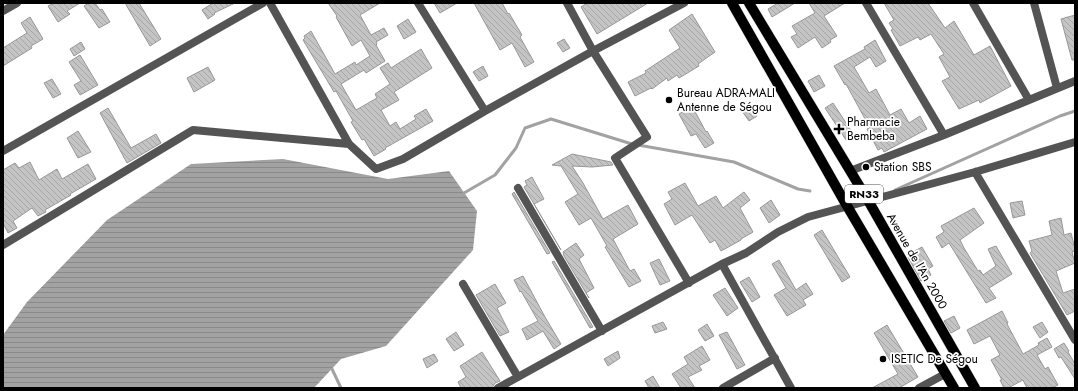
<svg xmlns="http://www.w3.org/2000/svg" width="1078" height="391" viewBox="0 0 1078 391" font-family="Jost,sans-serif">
<defs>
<pattern id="water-rules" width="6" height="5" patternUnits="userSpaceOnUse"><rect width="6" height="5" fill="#a2a2a2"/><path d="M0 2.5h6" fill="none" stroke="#8a8a8a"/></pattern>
<pattern id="building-back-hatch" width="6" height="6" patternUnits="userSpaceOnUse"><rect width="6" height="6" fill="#c4c4c4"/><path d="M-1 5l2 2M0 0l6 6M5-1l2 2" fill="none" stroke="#a7a7a7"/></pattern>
</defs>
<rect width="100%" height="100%" fill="#fff"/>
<path fill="url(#water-rules)" d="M283 159 388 179 449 171 477 211 473 250 386 346 341 359 314 388H3V335L27 302 107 220 191 164Z"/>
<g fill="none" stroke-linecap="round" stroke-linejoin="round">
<path stroke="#a2a2a2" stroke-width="3" d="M638 145 734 162 798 189 810 191
M895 190 1060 116 1075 111
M464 193 495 175 516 148 525 128 551 119 632 144
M332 369 341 388"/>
</g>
<path fill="url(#building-back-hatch)" stroke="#989898" d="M54 3H80L67 11 70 14 58 22 48 6Z
M89 3H95L100 10 102 9 110 22 99 28 84 6Z
M125 3H139L161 39 150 46Z
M213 3H235L214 13 215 14 208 19 202 10Z
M328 3H380L360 15 371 35 384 28 388 35 376 42 377 44 376 45 385 61 366 73 364 70 341 84 356 110 377 98 375 94 390 84 380 68 388 63 391 68 421 49 432 68 394 92 399 100 381 110 390 126 396 122 400 129 416 119 414 116 426 109 433 121 385 148 386 149 374 156 364 139 362 140 351 122 353 121 336 91 334 92 303 40 305 38 304 36 311 31 335 74 355 62 356 65 370 56 361 40 352 46 336 17 337 16Z
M434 3H457L440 13Z
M474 3H502L508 14 509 13 522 35 520 37 534 62 525 67 512 43 500 50Z
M587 3H648L597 34 581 7Z
M778 3H795L772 17 768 9Z
M809 3H845L824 16 837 36 830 40 831 42 822 48 815 37 798 48 791 37 797 34 792 26 815 13Z
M884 3H928L945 28 954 21 974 55 990 46 1011 86 980 103 979 100 959 109 942 81 950 77 939 57 944 54 931 34 920 40 918 37 900 46 891 30 893 29 889 23 894 20Z
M692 14 715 52 698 64 699 66 679 78 677 75 668 81 667 78 652 89 651 88 635 96 628 82 646 73 645 71 680 48 669 30Z
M1075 15V60H1072L1061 19Z
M30 17 43 39 31 46 32 48 3 66V48L27 33 21 23Z
M408 19 416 32 404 39 397 26Z
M564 39 570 48 563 52 557 43Z
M875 40 886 61 876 67 870 57 854 67 869 93 876 89 890 115 901 109 909 123 920 116 927 129 884 152 882 148 878 150 867 129 870 128 846 84 845 85 834 66 865 49 864 47Z
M81 42 85 49 74 56 70 49Z
M80 55 98 85 80 95 74 85 81 81 69 62Z
M483 66 488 76 479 81 473 72Z
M208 67 215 80 194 92 187 78Z
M819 75 825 86 814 92 808 81Z
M52 79 61 94 53 98 44 83Z
M833 103 854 135 846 140 825 108Z
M692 106 706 132 707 131 714 143 705 148 696 134 691 136 679 114Z
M751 106 757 116 749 121 742 111Z
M108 108 131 148 156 134 161 143 127 163 100 113Z
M78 131 91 152 78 158 67 138Z
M572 154 611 162 613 165 592 167 572 166 583 183 603 219 628 205 638 224 613 239 630 271 634 269 641 281 629 287 605 247 607 246 591 218 579 225 565 202 578 194 561 166 552 165Z
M30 162 39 180 57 169 62 179 88 164 96 179 70 194 71 195 45 210 46 212 38 216 32 208 13 221 17 228 8 233 3 223V170L15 163 19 168Z
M532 177 544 199 534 204 561 250 524 187 527 185 525 181Z
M685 183 698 206 716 196 723 208 744 192 750 200 740 208 753 232 741 239V240L721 251 715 240 710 243 692 215 675 225 664 204 672 199 668 192Z
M514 192 550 253 547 254 512 194Z
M771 200 780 215 769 223 760 208Z
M1022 201 1025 215 1013 218 1010 203Z
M974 208 984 223 960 240 964 248 978 271 980 270 983 275 996 266 988 249 996 246 1012 274 989 288 996 298 986 303 949 243 942 248 936 237 944 232 941 226Z
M1061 218 1064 235 1071 233 1075 249V251L1072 252 1075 263 1056 271 1063 293 1075 289V311L1067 315 1030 253 1032 251 1029 241 1052 235 1049 221Z
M822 230 850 277 842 282 814 235Z
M576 243 584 255 579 259 594 288 586 293 589 298 564 256 563 252Z
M922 247 933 266 928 269 931 275 921 281 908 257 910 256 909 254Z
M659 259 670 281 660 285 650 263Z
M779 260 796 290 806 283 813 294 803 300 806 305 787 316 774 295 786 288 772 264Z
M554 261 593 327 590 328 552 262Z
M523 276 545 317 561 344 554 349 543 331 527 340 522 329 538 321 521 291 520 292 514 280Z
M749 277 760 297 752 302 740 282Z
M495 284 506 303 497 308 509 332 500 336 476 295Z
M725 288 738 308 727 316 713 295Z
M1002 311 1008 323 1007 324 1023 354 1039 345 1038 343 1047 338 1052 347 1037 355 1045 369 1048 367 1058 385 1052 388H1027L1023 380 1008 388H1004L1000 380H1002L991 360 1000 355 990 336 974 344 967 330Z
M954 316 960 328 951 333 944 321Z
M663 322 667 329 655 333 652 326Z
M1042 322 1048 332 1040 338 1033 327Z
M707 324 714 336 705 341 698 330Z
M887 325 918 377 899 388H872L898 374 874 333Z
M456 332 464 345 454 351 446 339Z
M727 332 745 365 737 369 719 335Z
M1064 343 1069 351 1068 352 1075 364V379L1061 357 1059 358 1054 349Z
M702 346 710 360 699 366 702 370 688 377 695 388H681L672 374 688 364 684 357Z
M618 351 620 358 608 366 604 359Z
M482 352 500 381 495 383 492 388H461L458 382 466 377 460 366Z
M434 354 438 361 427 368 423 359Z
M653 376 660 388H649L645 381Z"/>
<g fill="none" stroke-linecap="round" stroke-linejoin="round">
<defs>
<path id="primary" d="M732 3 843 199 954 388
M749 3 869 202 975 388"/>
</defs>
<use href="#primary" stroke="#dbdbdb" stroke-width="11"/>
<path stroke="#545454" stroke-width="8" d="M270 3 349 144
M418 3 485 111
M567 3 593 51 647 137 615 158 689 283
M866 3 944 135
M973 3 1029 100
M1034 3 1057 88
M3 11 17 3
M3 151 263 3
M850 171 944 135 1075 81
M975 172 1075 340
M518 188 602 331
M3 245 193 130 349 144 376 169 403 159 485 111 593 51 684 3
M722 264 791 388
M463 284 518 377
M498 388 722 264 746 253 778 232 808 217 975 172 1075 142
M723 388 775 358
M919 388 945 374"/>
<use href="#primary" stroke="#000" stroke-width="10"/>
</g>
<g fill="#000" stroke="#fff" stroke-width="1.5">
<circle cx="669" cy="100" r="4"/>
<path d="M837 123h4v4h4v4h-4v4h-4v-4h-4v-4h4z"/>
<circle cx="866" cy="167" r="4"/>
<circle cx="883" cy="359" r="4"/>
</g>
<g text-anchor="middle" stroke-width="3.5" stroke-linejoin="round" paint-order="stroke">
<rect fill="#fff" stroke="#4c4c4c" stroke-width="1" x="845" y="185" width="38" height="18" rx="3"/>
<g font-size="11" font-weight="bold" fill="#000">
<text x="864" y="198">RN33</text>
</g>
<g font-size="12" fill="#000" stroke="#fff" text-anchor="start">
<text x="677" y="97">Bureau ADRA-MALI<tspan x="677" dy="14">Antenne de Ségou</tspan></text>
<text x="847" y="126">Pharmacie<tspan x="847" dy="14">Bembeba</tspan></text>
<text x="874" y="171">Station SBS</text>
<text x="891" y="363">ISETIC De Ségou</text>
</g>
<g font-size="12" fill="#000" stroke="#fff">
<text transform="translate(917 261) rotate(60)" y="4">Avenue de l'An 2000</text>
</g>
</g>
<rect width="1078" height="391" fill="none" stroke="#000000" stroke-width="8"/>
</svg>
